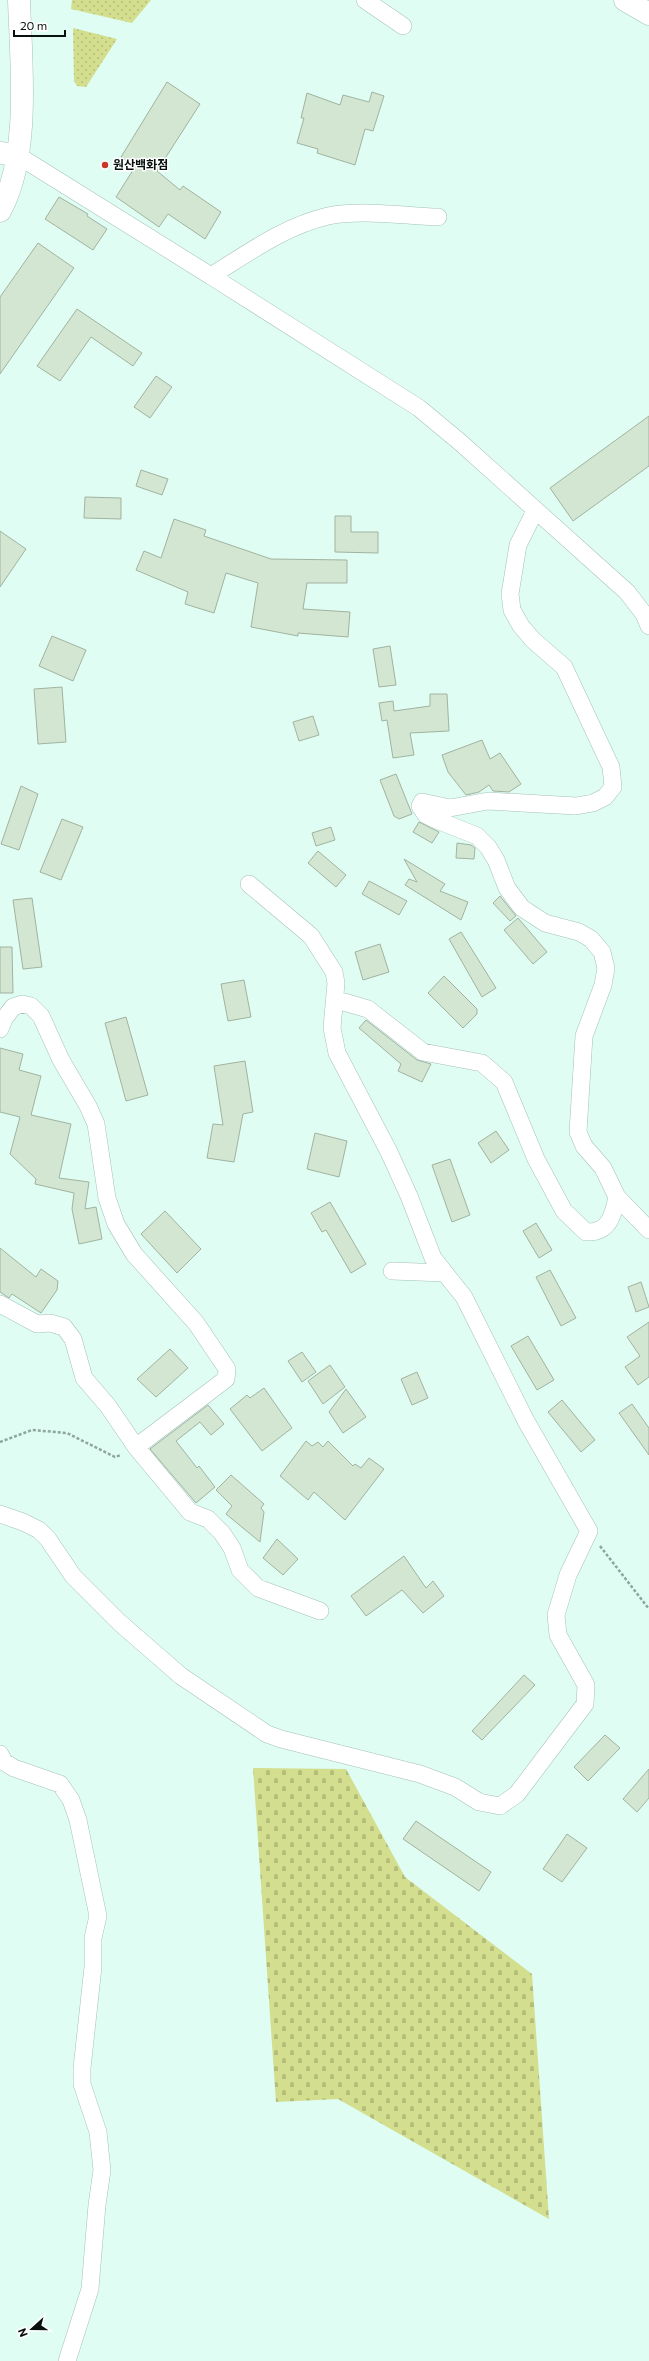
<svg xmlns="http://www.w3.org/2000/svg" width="649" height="2361" viewBox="0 0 649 2361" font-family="Commissioner,'Noto Sans KR',sans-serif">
<defs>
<pattern id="grass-dots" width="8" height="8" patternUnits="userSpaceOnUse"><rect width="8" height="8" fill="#d3de8e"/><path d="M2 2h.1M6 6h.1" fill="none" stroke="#b4bd79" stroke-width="1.8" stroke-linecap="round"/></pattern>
<pattern id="cemetery-stones" width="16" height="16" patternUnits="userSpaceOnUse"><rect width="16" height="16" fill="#d3de8e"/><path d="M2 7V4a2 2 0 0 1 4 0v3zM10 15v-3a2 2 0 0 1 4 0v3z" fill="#b4bd79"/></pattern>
</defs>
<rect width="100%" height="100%" fill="#dffdf2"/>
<path fill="url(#grass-dots)" d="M72 0H151L132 23 71 9Z
M73 28 117 39 86 87 77 86 74 81Z"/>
<path fill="url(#cemetery-stones)" d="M253 1768 346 1769 405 1877 532 1974 549 2219 338 2099 276 2102Z"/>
<path fill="#d3e6d1" stroke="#a1b3a0" d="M167 82 200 104 157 171 180 190 183 186 221 212 205 239 168 214 159 227 116 197 135 167 121 157Z
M372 92 384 96 373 131 365 129 355 165 317 153 318 149 297 143 304 118H301L307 93 340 105 343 95 369 102Z
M59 197 88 214 87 216 107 229 93 250 45 219Z
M38 243 74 268 0 374V297Z
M77 309 142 353 133 366 91 337 60 381 37 366Z
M156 376 172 387 150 418 134 407Z
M649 416V466L573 521 550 488Z
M141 470 168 479 162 495 136 486Z
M85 497 121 498V519L84 518Z
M335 516H351V532H378V553L335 552Z
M174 519 206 530 204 536 271 559 347 560V583H307L303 609 350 612 348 637 298 633V636L251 627 258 583 226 573 214 613 185 604 188 592 136 570 144 551 161 558Z
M0 531 26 549 0 587Z
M52 636 86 650 73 681 39 666Z
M390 646 396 685 379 687 373 649Z
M62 687 66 742 38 744 34 689Z
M430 694H447L449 731 410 733 414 755 393 758 387 720 382 721 379 703 393 701 394 711 430 706Z
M313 716 319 735 299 741 293 722Z
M482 740 490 759 500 753 521 784 509 792 493 791 489 785 479 792 466 795 448 772 442 755Z
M396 774 412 814 399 819 394 816 380 780Z
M21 786 38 794 19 850 1 844Z
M62 819 83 827 61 880 40 872Z
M419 822 439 832 432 843 413 832Z
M331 827 335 840 316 846 312 833Z
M457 843 471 845 475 848 474 859 456 858Z
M318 851 346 875 336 887 308 863Z
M404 859 445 884 440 891 468 902 461 920 405 885 409 879 417 882Z
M369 881 407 901 399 915 362 894Z
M500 896 516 916 510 921 493 903Z
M32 898 42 967 23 969 13 900Z
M518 918 547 952 533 964 504 930Z
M461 932 496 988 482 997 449 939Z
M380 944 389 972 363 980 355 952Z
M0 947H12L13 993H0Z
M444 976 477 1009V1014L463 1028 428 993Z
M244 980 251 1017 228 1021 221 984Z
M126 1017 148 1095 126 1101 105 1023Z
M366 1020 417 1060 431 1064 422 1082 398 1071 401 1064 359 1028Z
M0 1048 23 1054 19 1070 41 1076 31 1115 71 1124 59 1178 89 1182 85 1209 96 1207 102 1239 79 1244 72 1209 74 1193 35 1184 36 1179 10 1154 20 1117 0 1112Z
M245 1061 253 1112 243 1114 234 1162 207 1158 213 1124 223 1125 214 1066Z
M496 1131 509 1150 491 1163 478 1143Z
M315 1133 347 1141 339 1177 307 1169Z
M450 1159 470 1215 452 1222 432 1165Z
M330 1202 366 1264 351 1273 326 1230 322 1232 311 1213Z
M165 1211 201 1249 177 1273 141 1234Z
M536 1223 552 1250 539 1258 523 1231Z
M0 1248 36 1277 41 1269 58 1281 57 1290 41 1313 12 1294 9 1298 0 1292Z
M550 1270 576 1318 561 1326 536 1277Z
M641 1282 649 1307 636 1312 628 1287Z
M649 1322V1377L638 1385 625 1367 640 1356 627 1337Z
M528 1336 554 1380 537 1390 511 1346Z
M170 1349 188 1368 156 1397 137 1379Z
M302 1352 316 1372 302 1382 288 1361Z
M330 1365 345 1387 323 1404 308 1381Z
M417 1372 428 1398 412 1405 401 1379Z
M264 1388 292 1428 262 1451 230 1409 247 1395 250 1398Z
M346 1389 366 1417 343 1433 329 1412Z
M562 1400 595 1440 581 1452 548 1412Z
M632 1404 649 1428V1455L619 1413Z
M208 1405 224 1424 211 1435 200 1422 176 1441 197 1468 199 1466 215 1487 196 1503 150 1449Z
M306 1441 312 1446 318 1442 323 1447 328 1441 353 1466 355 1464 361 1468 369 1458 384 1469 345 1520 314 1492 308 1500 280 1476Z
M231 1475 264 1504 261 1508 264 1512 260 1542 226 1514 232 1506 216 1490Z
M277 1539 298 1559 283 1575 263 1558Z
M404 1556 426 1588 433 1581 444 1596 423 1613 402 1590 366 1616 351 1596Z
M524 1675 535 1685 482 1740 472 1731Z
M605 1735 620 1748 588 1781 574 1767Z
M649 1769V1798L637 1812 623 1799Z
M416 1821 491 1872 479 1891 403 1839Z
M567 1834 587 1848 562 1882 543 1869Z"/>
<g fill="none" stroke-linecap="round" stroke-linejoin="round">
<defs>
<path id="street" d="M365 0 403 26
M17 155 211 276C248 253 285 226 328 216 361 209 404 216 438 217
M211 276 419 408 461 443 627 592 644 614 649 626
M535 511 518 545 510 594 512 610 521 626 533 640 564 667 611 767 613 787 605 797 593 803 576 806 488 801 450 808 422 802 420 806 426 815 432 818 477 836 488 847 496 860 507 888 522 908 545 923 579 932 591 939 602 952 606 968 603 985 584 1036 578 1132 584 1146 603 1168 617 1197 649 1230
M334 1003 344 1002 368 1009 423 1052 482 1063 504 1082 536 1159 564 1211 586 1232C609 1233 613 1216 617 1197
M0 1029 4 1019 13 1007 22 1004 31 1006 41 1016 61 1060 88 1106 96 1124 107 1198 116 1224 134 1254 196 1323 227 1369 226 1379 136 1447 108 1406 84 1378 73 1339 64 1327 50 1323 37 1324 0 1304
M392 1271 445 1273
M136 1447 190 1512 208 1519 222 1533 232 1548 240 1570 258 1588 320 1611
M0 1514 23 1522 39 1530 48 1539 73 1576 120 1623 181 1676 267 1734 281 1739 420 1774 455 1787 479 1802 500 1806 517 1794 585 1704 586 1685 558 1635 556 1615 568 1575 589 1531 526 1421 464 1297 433 1258 409 1196 389 1152 337 1053 332 1028 336 983 334 972 311 936 249 884
M0 1754 4 1762 14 1768 60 1784 71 1800 78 1820 98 1916 93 1938V1967L82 2068V2084L98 2132 102 2170 97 2205 90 2289 67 2361"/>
<path id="secondary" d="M625 0 649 14
M0 153 17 155"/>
<path id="highway" d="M0 211C31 155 21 63 19 0"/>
</defs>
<use href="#street" stroke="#a5c1b7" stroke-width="18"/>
<use href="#secondary" stroke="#a5c1b7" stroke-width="23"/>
<use href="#highway" stroke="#a5c1b7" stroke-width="23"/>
<path stroke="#8ea59d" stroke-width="2.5" stroke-dasharray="3 2" stroke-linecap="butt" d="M0 1442 32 1430 67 1433 115 1457 121 1455
M600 1546 649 1609"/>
<use href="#street" stroke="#fff" stroke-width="17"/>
<use href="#secondary" stroke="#fff" stroke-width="22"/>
<use href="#highway" stroke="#fff" stroke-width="22"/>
</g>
<circle fill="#c6392a" stroke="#fff" stroke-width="1.5" cx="105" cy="165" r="4"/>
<g text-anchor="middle" stroke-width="3" stroke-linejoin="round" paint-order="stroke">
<g font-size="12" font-weight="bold" fill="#07110e" stroke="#fff" text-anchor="start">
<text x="113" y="169">원산백화점</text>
</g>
</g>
<g transform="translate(32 2329) rotate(249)" stroke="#ffffff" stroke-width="3" paint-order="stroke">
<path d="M0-3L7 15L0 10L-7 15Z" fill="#07110e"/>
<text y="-6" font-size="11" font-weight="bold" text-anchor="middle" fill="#07110e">N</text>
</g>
<path d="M14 30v6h51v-6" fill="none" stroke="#07110e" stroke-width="2"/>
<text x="20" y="30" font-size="12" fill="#07110e" stroke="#ffffff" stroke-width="3" paint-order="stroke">20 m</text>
</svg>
